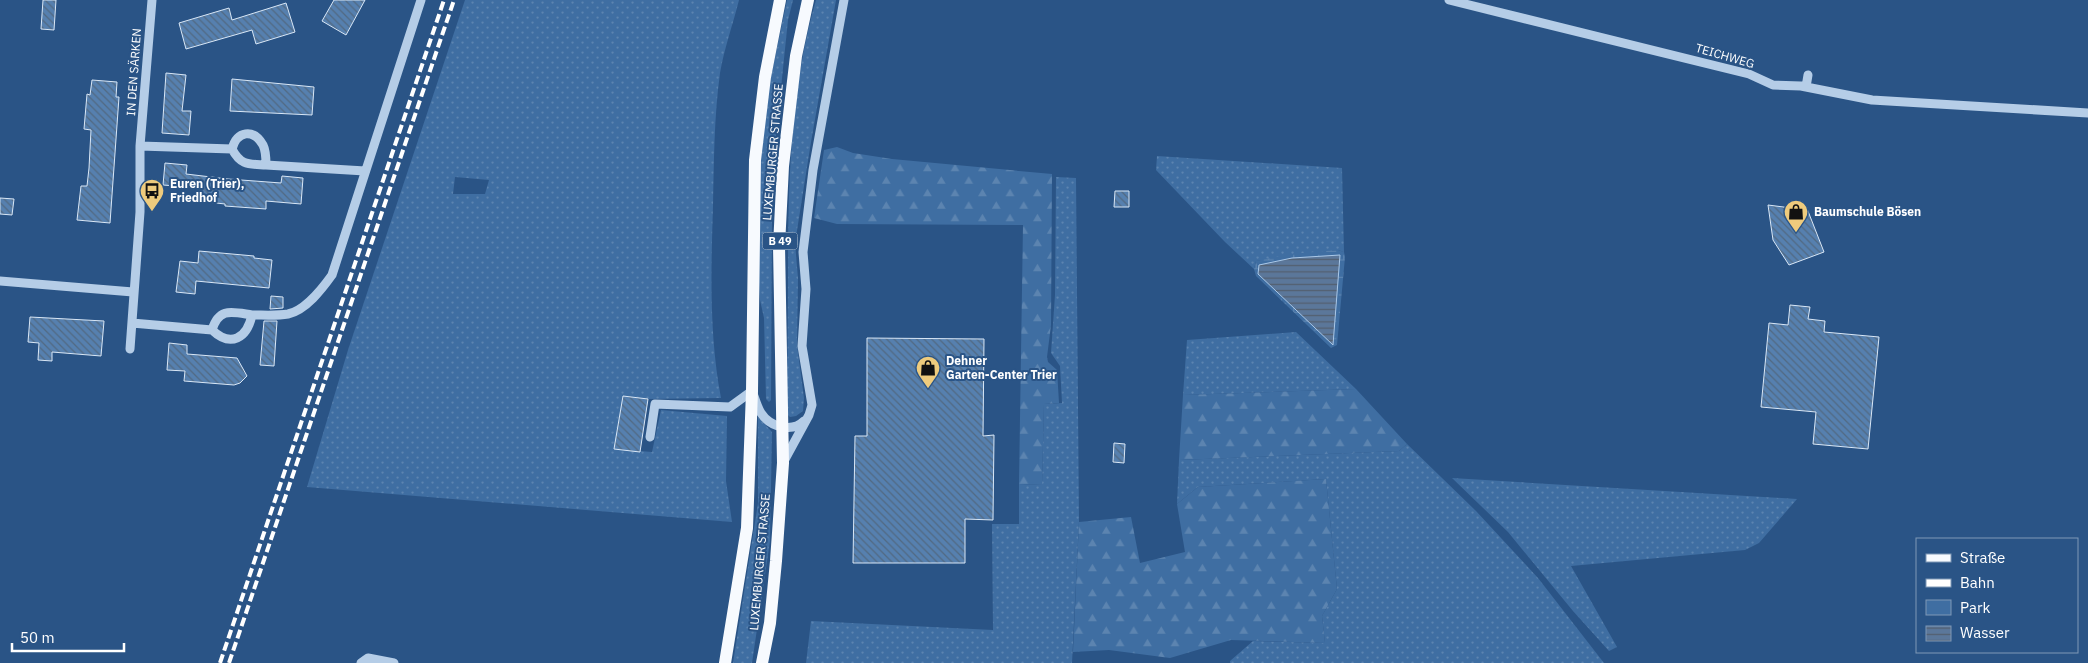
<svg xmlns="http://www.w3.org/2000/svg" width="2088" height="663" viewBox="0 0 2088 663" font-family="'IBM Plex Sans',sans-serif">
<defs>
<pattern id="green-dots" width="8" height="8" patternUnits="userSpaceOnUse" patternTransform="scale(1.25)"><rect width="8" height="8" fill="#3f6ea2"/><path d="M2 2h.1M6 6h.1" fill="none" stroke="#5c84b0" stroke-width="1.8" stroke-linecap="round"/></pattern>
<pattern id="forest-firs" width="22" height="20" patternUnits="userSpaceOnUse" patternTransform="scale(1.25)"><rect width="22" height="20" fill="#3f6ea2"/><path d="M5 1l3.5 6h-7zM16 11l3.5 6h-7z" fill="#5c84b0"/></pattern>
<pattern id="wetland-marsh" width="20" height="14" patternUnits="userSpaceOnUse" patternTransform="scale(1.25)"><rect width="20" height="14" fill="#3f6ea2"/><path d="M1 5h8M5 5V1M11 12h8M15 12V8" fill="none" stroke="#5c84b0"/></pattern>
<pattern id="water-rules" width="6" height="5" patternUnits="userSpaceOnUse" patternTransform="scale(1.25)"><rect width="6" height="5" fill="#5b779a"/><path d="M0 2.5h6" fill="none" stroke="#535f6f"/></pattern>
<pattern id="building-back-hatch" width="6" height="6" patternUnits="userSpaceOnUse" patternTransform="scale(1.25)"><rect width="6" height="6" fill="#5680af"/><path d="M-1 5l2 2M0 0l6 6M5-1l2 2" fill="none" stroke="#526982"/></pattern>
</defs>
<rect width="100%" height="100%" fill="#2a5486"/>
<path fill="url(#green-dots)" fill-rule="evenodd" d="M465 0H739C733 24 724 49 720 73 714 117 714 161 713 206 711 269 709 335 721 398L648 399 624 396 615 449 652 452 661 410 727 416 726 481 732 522 307 487 348 350ZM455 177 489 180 485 194H453Z
M787 0H793L788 20 775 146 772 210 771 400 769 402 766 399 764 318 760 300 758 264 759 179 765 105Z
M816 0H836L811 142 795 243 798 278 797 345 804 398 803 411 796 416 790 417 787 414C787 372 788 330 788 288 788 191 789 93 816 0Z
M1157 156 1342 168 1344 252 1338 250 1256 261 1254 269 1225 242 1156 170Z
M1056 177 1076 178 1079 522 1072 663H806L811 621 993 630 992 524H1019V484L1042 485 1044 404 1062 403 1060 366 1051 353 1055 295Z
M1296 332 1356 389 1183 395 1187 340Z
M758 417 772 432 770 541 752 663H733L758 503Z
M1407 444 1476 511 1538 578 1604 663H1230V661L1253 641 1325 643 1322 616 1337 589 1326 479 1198 487 1177 504 1179 460 1399 451Z
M1452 478 1797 499 1759 543 1745 550 1571 566 1617 647 1609 651 1573 611 1508 532Z"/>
<path fill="url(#forest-firs)" d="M837 147 853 153 892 159 1052 174 1051 325 1047 357 1048 362 1057 370 1059 403 1044 404 1042 485 1019 484 1023 225 837 224 814 218 824 150Z
M1356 389 1407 444 1399 451 1179 460 1183 395Z
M1326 479 1337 589 1322 616 1325 643 1231 640 1170 658 1109 650 1073 652 1079 522 1131 517 1140 563 1185 552 1177 504 1198 487Z"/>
<path fill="url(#wetland-marsh)" d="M1338 250 1344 252 1345 257 1337 345 1331 348 1256 276 1254 269 1256 261 1291 254Z"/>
<path fill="url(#water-rules)" stroke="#aac8e8" d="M1340 255 1333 345 1258 274 1259 265 1292 258Z"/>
<path fill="url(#building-back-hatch)" stroke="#d9e7f6" d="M43 0H56L54 30 41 29Z
M334 0H365L346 35 322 21Z
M286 3 295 32 256 44 252 30 186 49 179 23 229 8 232 20Z
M166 73 186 75 182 111H191L189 135 162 133Z
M232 79 314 87 312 115 230 111Z
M92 80 117 82 116 97H119L110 223 77 220 81 186H87L89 168 91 130 84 129 87 94 90 95Z
M165 163 187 165 186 174 228 179 281 183 282 176 303 178 301 204 266 201V209L225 206V204L199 201 200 188 163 185Z
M1115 191H1129V207H1114Z
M0 198 14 199 12 215 0 214Z
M1768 205 1799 209 1806 206 1824 252 1789 265 1773 240Z
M199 251 254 256V258L272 260 269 288 196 281 195 294 176 292 180 261 198 263Z
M271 296 283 297V308L270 309Z
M1790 305 1810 307 1808 319 1825 321 1824 332 1879 337 1868 449 1813 444 1816 412 1761 407 1769 323 1788 325Z
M30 317 104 321 101 356 52 352V361L38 360 39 343 28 342Z
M264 321H277L274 366 260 365Z
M867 338 984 339 983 436 994 435 993 520 965 519V563H853L855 436H867Z
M169 343 187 345V354L237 358 247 376 240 383 234 385 184 381 185 371 167 370Z
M623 396 648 399 640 452 614 449Z
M1114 443 1125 444 1124 463 1113 462Z"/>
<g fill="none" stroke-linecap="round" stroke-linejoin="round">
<path stroke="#b5cde7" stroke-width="9" d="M1449 0 1749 74 1773 85 1801 86 1872 100 2088 113
M1806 87 1808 75
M140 146 232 149C237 131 253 128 263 145 266 151 266 159 266 165L365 171
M232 149C241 166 249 164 266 165
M0 281 133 292
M252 315C264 315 277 316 288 314 306 310 322 289 332 275L421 0
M132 323 212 330C231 348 247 338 252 315 232 312 219 307 212 330
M130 349 140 212V146L152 0
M650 437 655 404 730 407 752 391C755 398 757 407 761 413 770 427 792 433 804 421
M784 461 809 415 812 405 802 346 806 289 803 252 813 170 844 0
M361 663 368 658 394 663"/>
<path stroke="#f7fafe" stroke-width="12" d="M725 663 747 528 752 391 755 160 765 77 780 0
M762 663 770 623 776 561 783 463 779 246 783 166 796 56 808 0"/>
<path stroke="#fff" stroke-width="4" stroke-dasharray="9 4" stroke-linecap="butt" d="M220 663 444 0
M229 663 454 0"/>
</g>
<defs>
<symbol id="bus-pin" viewBox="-11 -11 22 30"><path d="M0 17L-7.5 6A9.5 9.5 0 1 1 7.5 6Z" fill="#eecb7d" stroke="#2a5486"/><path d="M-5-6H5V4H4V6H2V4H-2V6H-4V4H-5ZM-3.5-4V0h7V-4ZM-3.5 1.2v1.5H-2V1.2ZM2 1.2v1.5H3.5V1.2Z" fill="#111"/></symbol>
<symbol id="shop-pin" viewBox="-11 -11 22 30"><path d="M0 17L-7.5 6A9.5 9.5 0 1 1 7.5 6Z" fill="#eecb7d" stroke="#2a5486"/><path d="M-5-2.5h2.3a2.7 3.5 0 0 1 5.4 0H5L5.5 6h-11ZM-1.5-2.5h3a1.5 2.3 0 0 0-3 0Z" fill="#111"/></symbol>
</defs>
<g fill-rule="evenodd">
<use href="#bus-pin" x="138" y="177" width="28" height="38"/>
<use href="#shop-pin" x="1782" y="198" width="28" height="38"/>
<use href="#shop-pin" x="914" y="354" width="28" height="38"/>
</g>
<g text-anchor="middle" stroke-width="4" stroke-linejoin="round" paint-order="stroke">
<rect fill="#2a5486" stroke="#bfccdb" stroke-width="1" x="762.5" y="232.5" width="35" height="17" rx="4"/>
<g font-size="11" font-weight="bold" fill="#fff">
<text x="780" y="245">B 49</text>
</g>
<g font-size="12" fill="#fff" stroke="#2a5486">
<text transform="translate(1725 56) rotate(16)" y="4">TEICHWEG</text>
<text transform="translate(134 72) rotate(-86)" y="4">IN DEN SÄRKEN</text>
<text transform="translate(773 152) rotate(-85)" y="4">LUXEMBURGER STRASSE</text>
<text transform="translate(760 562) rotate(-85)" y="4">LUXEMBURGER STRASSE</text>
</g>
<g font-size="12" font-weight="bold" fill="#fff" stroke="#2a5486" text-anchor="start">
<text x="170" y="188">Euren (Trier),<tspan x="170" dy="14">Friedhof</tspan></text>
<text x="1814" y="216">Baumschule Bösen</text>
<text x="946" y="365">Dehner<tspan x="946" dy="14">Garten-Center Trier</tspan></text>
</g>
</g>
<rect x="1916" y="538" width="162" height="115" fill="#2a5486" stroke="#7f98b6"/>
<rect x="1926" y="554" width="25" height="8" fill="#f7fafe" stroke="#7f98b6"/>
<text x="1960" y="563" font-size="15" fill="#ffffff">Straße</text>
<rect x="1926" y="579" width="25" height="8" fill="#ffffff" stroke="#7f98b6"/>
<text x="1960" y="588" font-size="15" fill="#ffffff">Bahn</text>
<rect x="1926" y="600" width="25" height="15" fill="#3f6ea2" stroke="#7f98b6"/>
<text x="1960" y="613" font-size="15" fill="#ffffff">Park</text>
<rect x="1926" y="626" width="25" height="15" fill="url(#water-rules)" stroke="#7f98b6"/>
<text x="1960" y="638" font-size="15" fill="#ffffff">Wasser</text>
<path d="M12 643v8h112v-8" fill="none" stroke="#ffffff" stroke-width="2.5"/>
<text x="20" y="643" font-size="15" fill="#ffffff" stroke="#2a5486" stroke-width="4" paint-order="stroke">50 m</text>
</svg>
